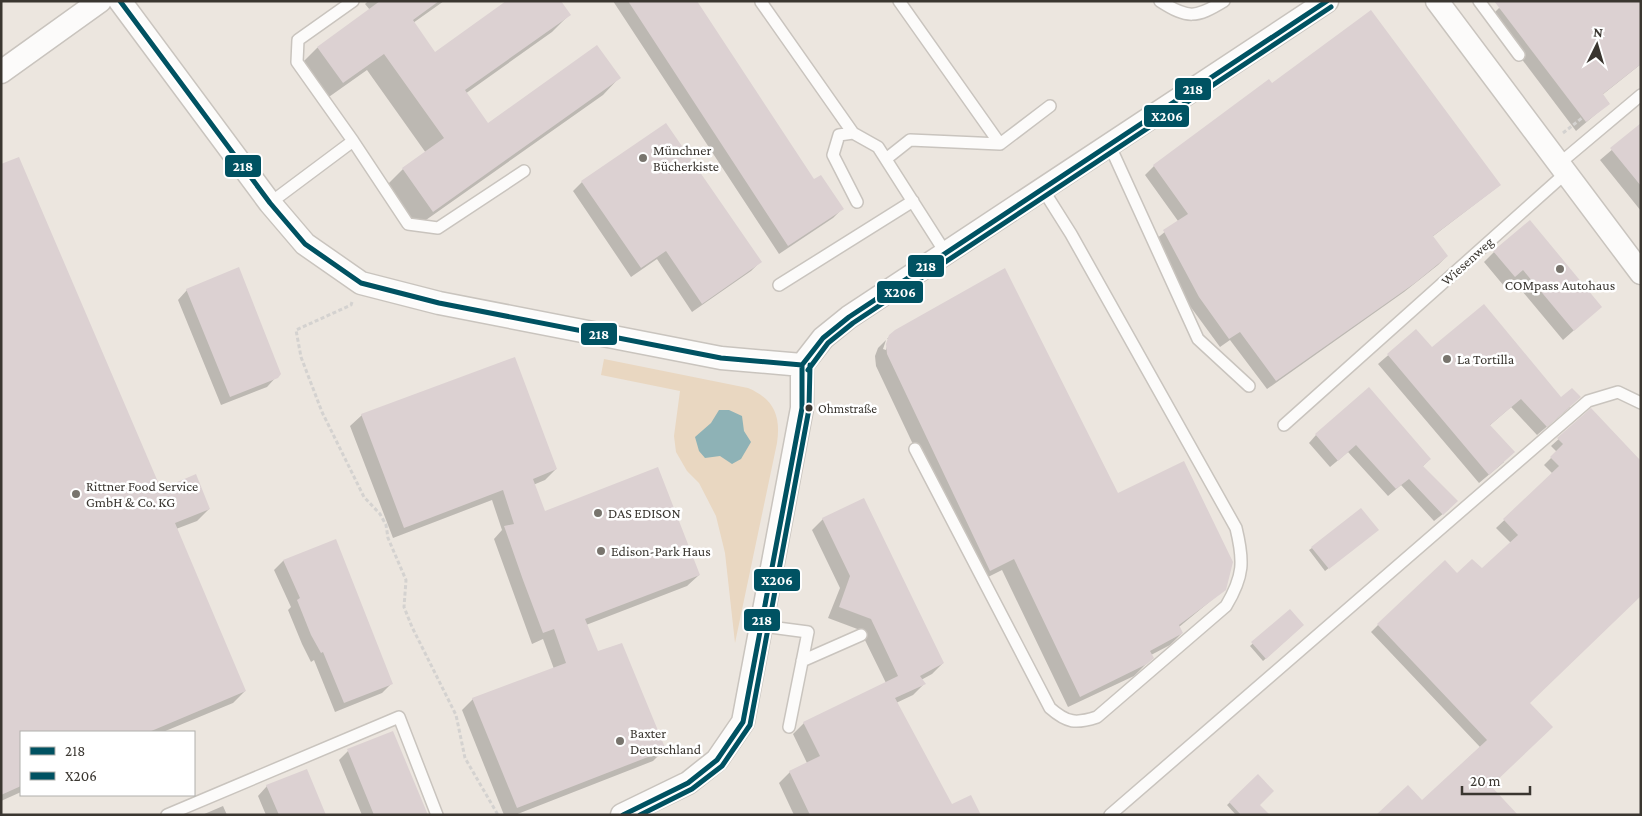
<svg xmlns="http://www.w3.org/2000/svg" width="1642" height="816" viewBox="0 0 1642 816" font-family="'Crimson Pro',serif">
<rect width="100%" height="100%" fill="#ece6df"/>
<path fill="#e9d7c1" d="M604 359 748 388C774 399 781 416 777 443L735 643 725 553 716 516 699 483 687 471 676 452 674 436 680 391 601 375Z"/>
<path fill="#8eb2b6" d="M719 410H729L742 416 744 431 751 442 741 459 732 464 720 456 705 458 699 451 695 437 711 423Z"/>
<path fill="#0003" d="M368 1H444L413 23 435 53 569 15 552 32 465 94 487 124 619 78 603 95 416 227 386 186 403 169 426 153 367 70 326 99 301 64 317 48 370 10 365 4Z
M613 1H696L813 181 842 209 833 218 779 254Z
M1499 8 1641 64 1602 95 1609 103 1576 131 1490 17Z
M1272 85 1500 185 1432 237 1447 256 1438 265 1404 292 1267 389 1230 340 1220 347 1190 306 1155 240 1178 221 1145 175 1154 166Z
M1641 125V211L1600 160Z
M1 165 160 490 209 509 197 521 176 529 245 691 233 703 163 732H21V792L1 801Z
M582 182 760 262 751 271 692 312 657 259 631 277 573 191Z
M1494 252 1600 307 1563 340 1512 279 1504 286 1484 262Z
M187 290 279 374 267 387 221 405 178 300Z
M1416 331 1432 349 1561 399 1570 407 1537 435 1511 407 1489 426 1504 462 1479 483 1378 364Z
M890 336 1117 494 1225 589 1179 627 1182 633 1170 645 1151 655 1152 658 1134 676 1068 707 1002 570 978 582 876 366 875 356 878 348 886 340 883 349 886 350 889 339H887Z
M1591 410 1528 703 1489 786 1422 802 1480 747 1371 632 1378 625 1457 575 1482 570 1511 543 1496 528 1553 474 1544 465 1557 452 1551 446Z
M362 415 556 469 545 480 533 485 544 512 699 575 687 586 586 625 598 653 664 750 653 761 515 815H504L462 710 473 699 554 669 543 639 532 644 494 539 502 530 492 500 393 538 350 426Z
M1316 435 1430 459 1422 467 1449 509 1434 521 1401 485 1388 496 1348 452 1330 467 1309 443Z
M864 500 943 663 932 674 921 680 924 684 913 695 896 703 951 806 978 815H794L779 783 790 772 807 763 793 734 804 723 886 683 860 630 828 618 840 588 812 530 823 519Z
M1374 532 1325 571 1309 550 1312 548Z
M335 541 391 684 382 693 335 712 314 660 311 662 302 644 288 610 291 607 274 570 283 561Z
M1290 610 1303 625 1263 661 1250 646Z
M348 751 427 815H362L339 760Z
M1258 776 1259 805 1268 815H1236L1227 805Z
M267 786 325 815H266L258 796Z
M223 806 227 815H202Z"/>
<path fill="#dcd1d2" d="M380 1H439L413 20 435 52 506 1H561L571 15 465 90 488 123 597 45 621 78 433 212 402 168 444 138 384 54 343 83 317 47Z
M628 1H697L814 179 821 175 844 209 788 246Z
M1494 1H1641V64L1603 94 1610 104 1586 122Z
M1371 10 1501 185 1433 236 1448 256 1415 283 1276 381 1240 332 1229 339 1199 297 1163 230 1188 214 1153 165 1269 79 1272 83Z
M666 123 762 262 702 304 666 251 641 268 581 181Z
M1641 123V186L1610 148Z
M19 157 161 489 196 474 210 509 175 523 246 691 149 732H21V786L1 795V164Z
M1530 220 1602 307 1574 331 1523 270 1515 277 1493 251Z
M239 267 281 374 278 378 230 397 186 289Z
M1005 268 1118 493 1184 461 1233 562 1226 590 1179 625 1183 633 1150 651 1154 658 1147 664 1080 697 1014 559 990 571 887 354 886 344 889 335 895 330Z
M1484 304 1561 397 1572 388 1581 397 1547 427 1521 399 1490 425 1515 452 1489 475 1387 354 1416 329 1432 347Z
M515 357 557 469 533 479 545 511 658 467 700 575 585 619 598 651 622 643 666 750 517 808 472 698 566 663 554 629 543 633 523 580 504 526 514 524 503 490 404 528 361 414Z
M1369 387 1431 459 1423 466 1458 501 1443 515 1409 479 1396 489 1356 445 1338 461 1315 434Z
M1591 408 1641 461V596L1530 703 1553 727 1491 786 1518 815H1376L1408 785 1422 800 1487 740 1377 624 1445 560 1457 573 1472 559 1482 568 1518 535 1503 519 1559 466 1550 457 1563 444 1557 438Z
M864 498 944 663 920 676 926 684 895 698 952 804 971 795 981 815H810L789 771 820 756 803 722 898 676 871 619 839 607 850 576 822 518Z
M1361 508 1379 530 1329 569 1311 547Z
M336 539 393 684 344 703 323 652 321 653 311 635 297 600 300 598 283 560Z
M1290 609 1304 625 1266 659 1251 642Z
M393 731 428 815H374L347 749Z
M307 769 326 815H279L266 785Z
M1258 774 1274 791 1260 805 1270 815H1241L1229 802Z"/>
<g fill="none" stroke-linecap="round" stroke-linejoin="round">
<defs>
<path id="lane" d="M353 1 298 40 297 62 353 141 408 224 438 228 524 171
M763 1 761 2 853 133 878 147 945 252
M899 1 1000 144 1050 106
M1160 1C1188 19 1196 18 1224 1
M1479 1 1519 55
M853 133 839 135 833 155 857 202
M1109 144 1198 339 1249 386
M886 159 910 140 1000 144
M1560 163 1641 95
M270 203 353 141
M779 285 913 201
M1284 425 1567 172
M915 449 1050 708C1067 723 1076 724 1097 717L1226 606C1244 576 1244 561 1236 528L1071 234 1042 188
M762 626 808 632 789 727
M802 661 861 635
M167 815 399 717 437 815
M1110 815 1588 401 1618 392 1641 403"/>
<path id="street" d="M120 1 270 203 305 244 361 283 439 303 721 358 802 365
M1437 1 1641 273
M1 72 100 1
M802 365 823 338 849 317 1327 1
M622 815 688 783 717 760 743 722 802 408V365"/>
</defs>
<use href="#lane" stroke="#c9c4be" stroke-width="14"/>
<use href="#street" stroke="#c9c4be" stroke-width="25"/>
<path stroke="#d4d2d0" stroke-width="3" stroke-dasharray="4 2.5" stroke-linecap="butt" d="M1563 133 1582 118
M352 302 351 305 296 330 301 357 322 412 364 497 380 514 386 525 388 538 406 580 404 607 412 627 456 715 465 758 498 815"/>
<use href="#lane" stroke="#fcfbfa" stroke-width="11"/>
<use href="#street" stroke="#fcfbfa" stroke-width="22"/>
<defs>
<path id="bus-1" d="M120 1 270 203 305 244 361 283 439 303 721 358 802 365
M802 365 823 338 849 317 1327 1
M623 815 688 783 717 760 743 722 802 408V365"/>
<path id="bus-2" d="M808 370 828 343 853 323 1331 7
M640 815 692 789 722 766 750 725 809 409 810 365"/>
</defs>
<use href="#bus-1" stroke="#fff" stroke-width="9"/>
<use href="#bus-2" stroke="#fff" stroke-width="9"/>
<use href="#bus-1" stroke="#005262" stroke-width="5"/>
<use href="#bus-2" stroke="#005262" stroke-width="5"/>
</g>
<g fill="#78746d" stroke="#fff" stroke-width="2">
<circle cx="643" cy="158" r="5"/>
<circle cx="1560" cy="269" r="5"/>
<circle cx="1447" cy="359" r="5"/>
<circle cx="76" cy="494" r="5"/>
<circle cx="598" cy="513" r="5"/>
<circle cx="601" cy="551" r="5"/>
<circle cx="620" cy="741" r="5"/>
</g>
<circle fill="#3a3630" stroke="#fff" stroke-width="2" cx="809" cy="408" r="4.5"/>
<g text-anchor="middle" stroke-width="5" stroke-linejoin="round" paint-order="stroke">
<g font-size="13" fill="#3a3630" stroke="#fff" text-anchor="start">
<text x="818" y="413">Ohmstraße</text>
</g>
<g font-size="14" fill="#3a3630" stroke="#fff" text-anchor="start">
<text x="653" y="155">Münchner<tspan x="653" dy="16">Bücherkiste</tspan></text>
<text x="1560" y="290" text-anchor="middle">COMpass Autohaus</text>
<text x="1457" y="364">La Tortilla</text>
<text x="86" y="491">Rittner Food Service<tspan x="86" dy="16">GmbH &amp; Co. KG</tspan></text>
<text x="608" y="518">DAS EDISON</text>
<text x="611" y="556">Edison-Park Haus</text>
<text x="630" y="738">Baxter<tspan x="630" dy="16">Deutschland</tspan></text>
</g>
<g font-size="14" fill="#3a3630" stroke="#fff">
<text transform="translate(1467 261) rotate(-42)" y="5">Wiesenweg</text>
</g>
</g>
<g stroke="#fff" stroke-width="2">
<rect x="1174" y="77" width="38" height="24" rx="5" fill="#005262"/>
<rect x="1143" y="104" width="47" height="24" rx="5" fill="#005262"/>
<rect x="224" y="154" width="38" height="24" rx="5" fill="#005262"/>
<rect x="907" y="254" width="38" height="24" rx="5" fill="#005262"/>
<rect x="876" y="280" width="48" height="24" rx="5" fill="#005262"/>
<rect x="580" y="322" width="38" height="24" rx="5" fill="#005262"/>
<rect x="753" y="568" width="48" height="24" rx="5" fill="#005262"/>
<rect x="743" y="608" width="38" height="24" rx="5" fill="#005262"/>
</g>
<g font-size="14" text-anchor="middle" font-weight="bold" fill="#fff">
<text x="1193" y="94">218</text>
<text x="1167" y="121">X206</text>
<text x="243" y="171">218</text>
<text x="926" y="271">218</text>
<text x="900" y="297">X206</text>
<text x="599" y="339">218</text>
<text x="777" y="585">X206</text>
<text x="762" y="625">218</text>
</g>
<rect width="1642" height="816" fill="none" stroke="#3a3630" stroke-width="5"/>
<rect x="20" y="731" width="175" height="65" fill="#ffffff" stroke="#b0afac"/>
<rect x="30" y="747" width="25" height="8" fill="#005262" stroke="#b0afac"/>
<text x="65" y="756" font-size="15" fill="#3a3630">218</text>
<rect x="30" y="772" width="25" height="8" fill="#005262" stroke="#b0afac"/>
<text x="65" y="781" font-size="15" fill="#3a3630">X206</text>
<g transform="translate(1597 45) rotate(5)" stroke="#ffffff" stroke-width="4" paint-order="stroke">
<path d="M0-4L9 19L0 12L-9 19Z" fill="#3a3630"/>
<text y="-8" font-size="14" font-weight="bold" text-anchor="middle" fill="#3a3630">N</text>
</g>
<path d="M1462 786v8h68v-8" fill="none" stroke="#3a3630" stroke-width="2.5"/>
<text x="1470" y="786" font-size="15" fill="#3a3630" stroke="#ffffff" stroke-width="4" paint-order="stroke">20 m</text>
</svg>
